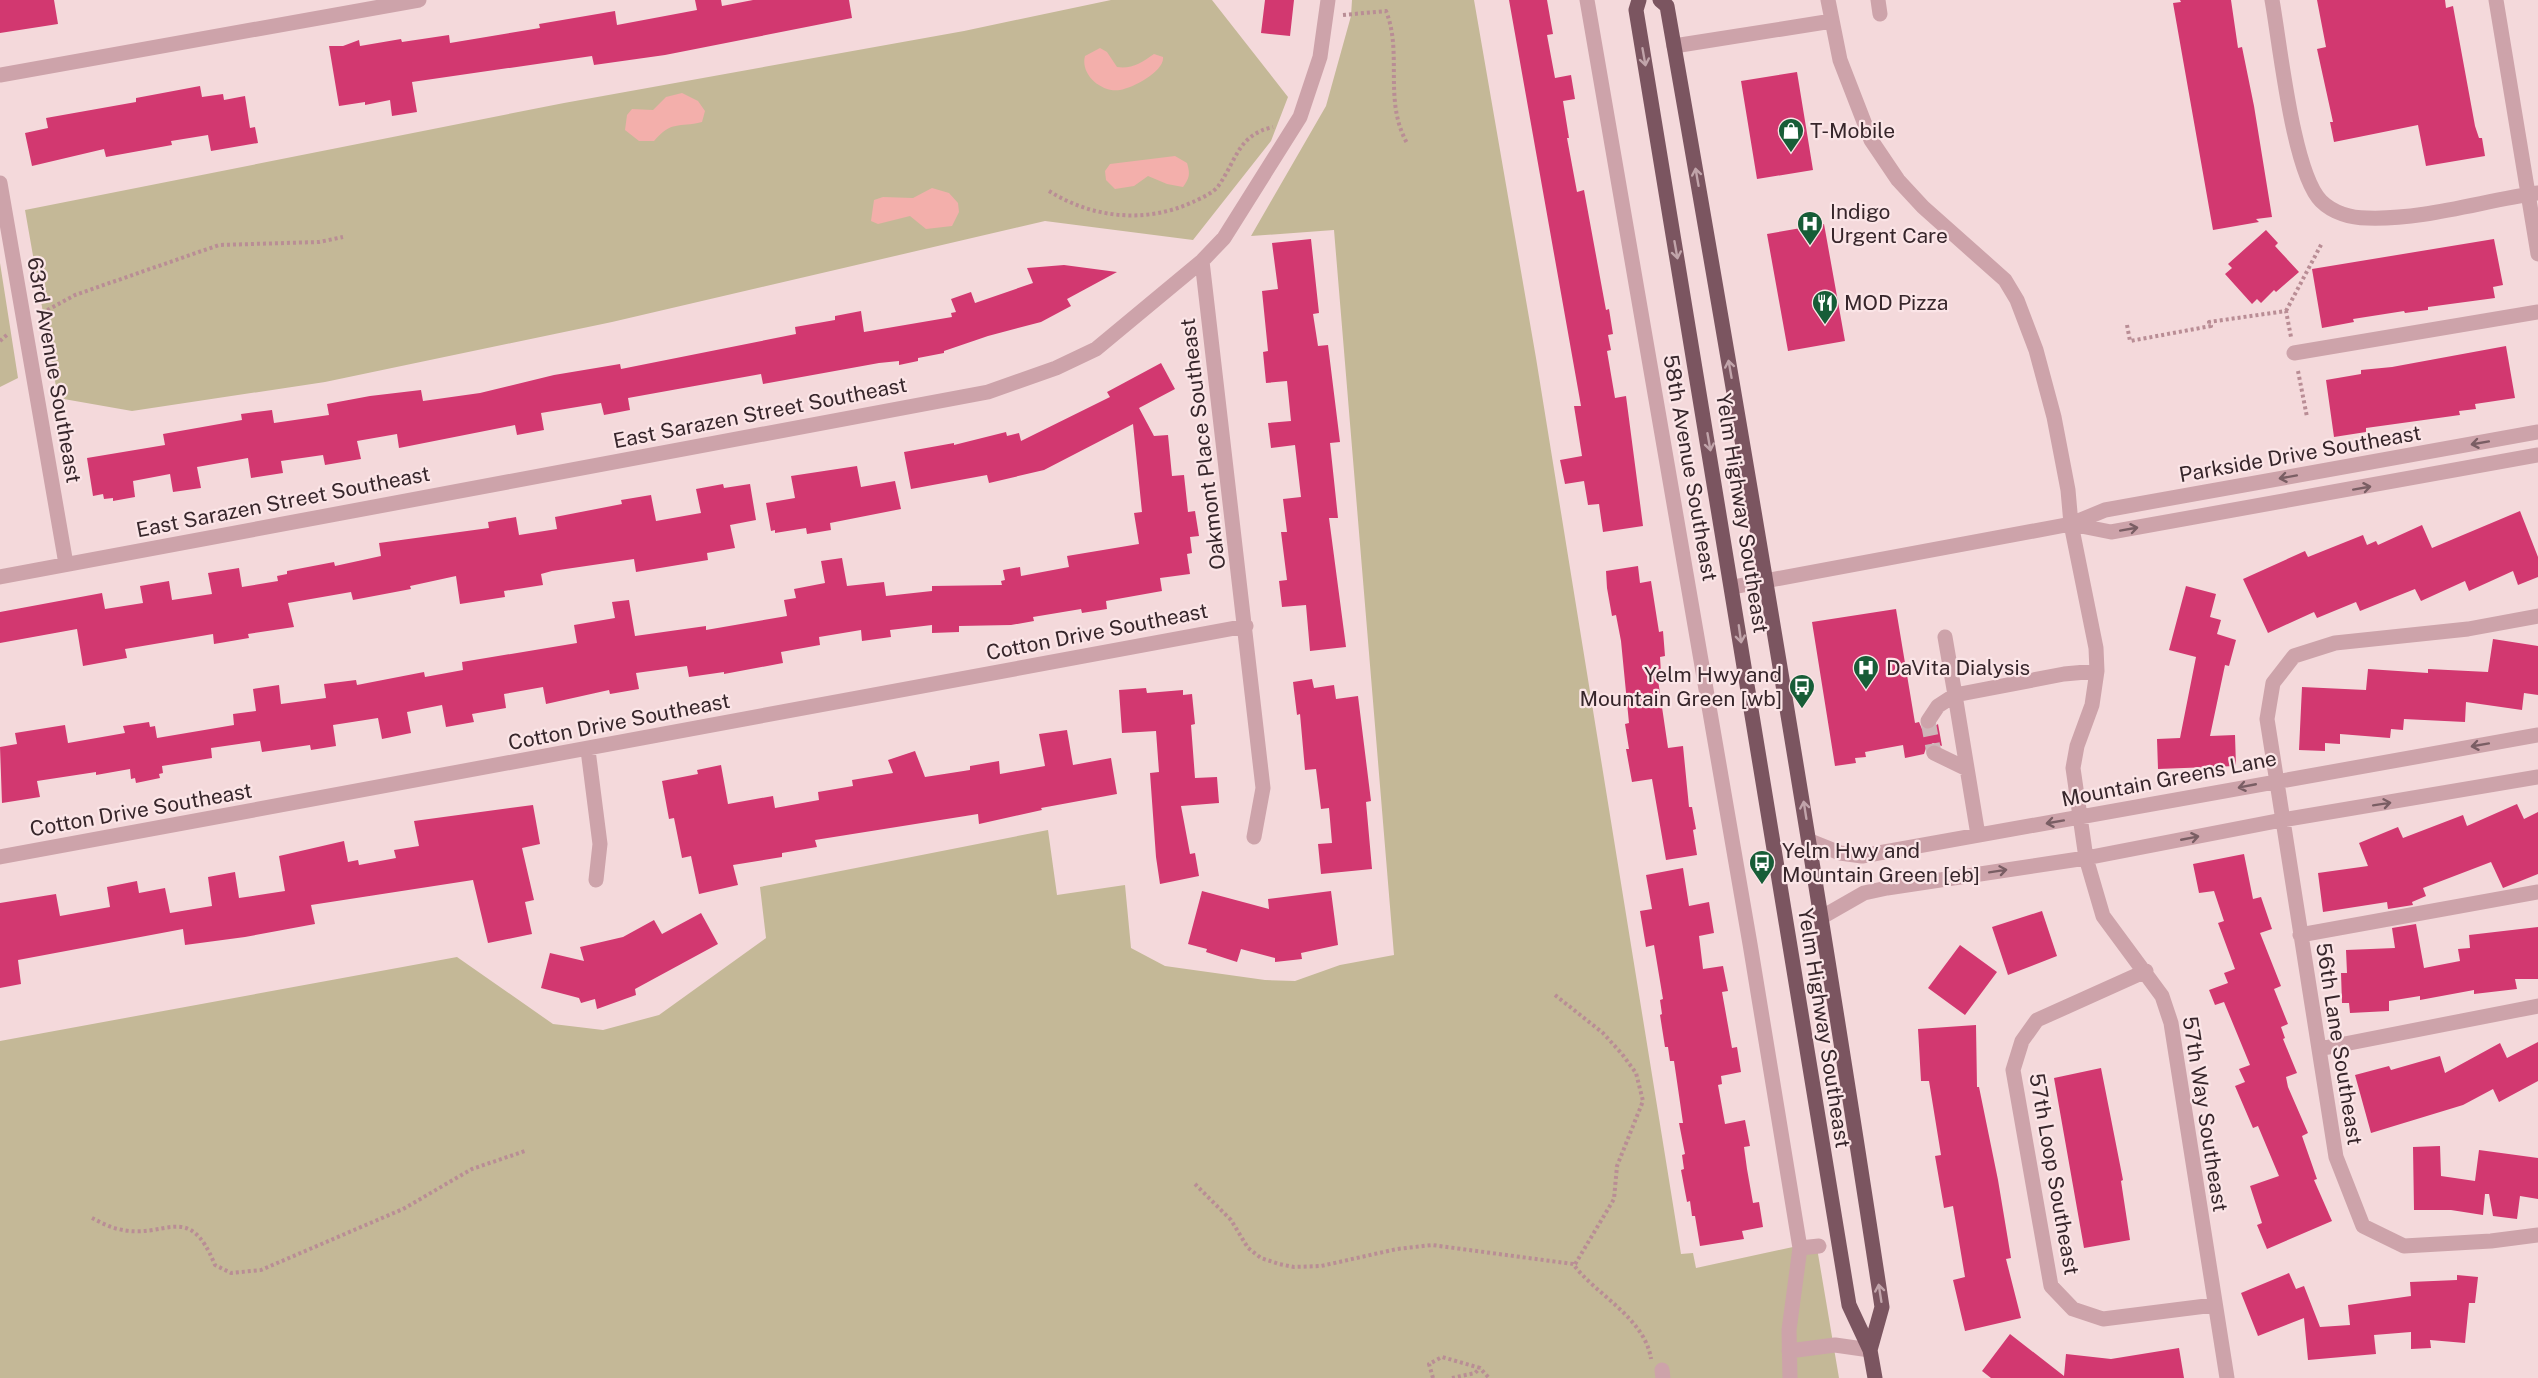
<svg xmlns="http://www.w3.org/2000/svg" width="2538" height="1378" viewBox="0 0 2538 1378" font-family="'Public Sans',sans-serif">
<rect width="100%" height="100%" fill="#f4d9db"/>
<path fill="#c4b897" d="M1111 0H1212L1288 97 1271 141 1193 240 1045 221 612 322 325 382 132 411 58 398 25 210 564 103 964 31Z
M1352 0H1474L1536 358 1681 1254 1693 1253 1696 1268 1816 1242 1839 1378H0V1041L457 957 553 1024 603 1030 659 1015 766 938 760 887 1048 830 1057 895 1125 885 1131 948 1165 966 1265 980 1295 981 1340 965 1394 955 1334 230 1251 236 1326 106 1351 16Z
M0 263 18 378 0 387Z"/>
<path fill="#f3afab" d="M1100 48 1107 52 1117 67C1132 69 1141 63 1154 54L1163 57C1165 71 1133 88 1120 90 1101 93 1080 74 1085 56Z
M682 93 698 101 705 111 702 122C678 128 672 120 654 141H639L625 130 627 115 632 109 653 110 666 97Z
M1175 156 1187 163C1190 173 1190 178 1183 187L1167 184 1148 176 1134 186 1115 189 1106 180 1105 171 1110 164Z
M932 188 949 193 958 203 959 212 952 226 926 229 910 216 878 224 871 221 874 200 883 197 913 198Z"/>
<path fill="#d23870" d="M0 0H54L58 24 0 33Z
M695 0H721L722 6 753 0H849L852 18 665 55 594 65 592 56 412 82 417 112 392 116 390 100 365 105V102L339 106 329 46H343L359 40 360 46 401 39 402 42 449 35 450 43 540 28 539 24 615 11 617 25 697 10Z
M1265 0H1294L1290 36 1261 33Z
M1509 0H1547L1553 34 1547 35 1555 78 1571 75 1575 99 1563 101 1569 138H1567L1577 192 1584 190 1606 310 1609 309 1613 334 1608 335 1611 350 1607 351 1615 398 1626 396 1643 526 1603 532 1599 504 1588 505 1584 481 1565 484 1560 460 1582 456 1574 406H1581Z
M2180 0H2231L2238 48 2242 47 2254 106 2272 217 2256 219 2259 222 2213 230 2173 3 2181 2Z
M2317 0H2445L2446 8 2453 6 2475 126 2479 138H2482L2485 156 2426 166 2418 125 2334 142 2330 122H2333L2317 49 2326 47Z
M1797 72 1813 170 1757 179 1741 81Z
M200 86 202 97 223 94 224 100 245 96 250 128 255 127 258 143 211 151 208 135 171 141 172 145 106 157 104 149 32 166 25 133 48 128 46 118 136 102V98Z
M1824 224 1845 341 1788 351 1767 234Z
M2266 230 2278 243 2275 246 2299 272 2276 292 2274 290 2261 303 2257 299 2252 304 2225 274 2232 268 2228 264Z
M1311 239 1319 313 1313 314 1318 346 1328 345 1340 442 1330 443 1338 518H1329L1346 647 1310 651 1306 605 1282 607 1279 581 1287 580 1281 532H1287L1283 499 1301 497 1295 445 1271 448 1268 423 1291 421 1287 381 1266 383 1263 352 1268 351 1262 291 1278 289 1272 243Z
M2494 239 2503 285 2493 287 2495 298 2428 307V310L2405 313 2404 311 2353 319 2354 322 2322 328 2312 269Z
M1064 265 1117 272 1067 299 1071 306 1041 322 988 336 944 351V353L918 358V361L899 365V361L879 363 763 384 761 374 628 398 630 410 604 415 601 403 541 413 544 430 517 435 515 425 399 448 397 434 357 441 361 459 325 465 323 455 281 461 283 473 251 478 248 458 197 467 201 488 173 492 170 474 133 481 135 497 113 501V498L104 499 103 494 93 496 87 458 165 445 163 434 242 420 241 414 272 410 274 423 329 415 327 404 370 396 421 390 423 401 480 393 554 375 620 364 621 369 796 334 795 327 835 320V316L861 311 864 332 952 317 951 313 956 312 951 299 971 292 975 303 1033 283 1027 268Z
M2506 346 2515 398 2475 404 2476 409 2459 411 2460 415 2366 428V432L2334 437 2326 380 2361 374V370L2392 367Z
M1161 363 1175 389 1139 408 1154 436 1168 435 1172 476 1184 475 1188 512 1195 511 1199 536 1190 537 1192 553 1187 554 1190 574 1160 578 1162 591 1106 601 1107 609 1082 613 1081 609 1033 617 1034 621 1011 625 959 626V632L932 633V625L890 630 891 637 862 641 861 630 819 637 820 645 781 652 783 663 724 674V672L689 677 687 666 636 673 639 689 610 694 609 690 546 704 543 687 504 694 506 708 472 714 474 722 446 727 442 705 407 712 411 733 382 739 378 718 333 725 336 746 311 750 310 745 262 752 260 741 211 748 212 758 162 766 163 773 159 774 160 778 136 783 135 778 131 779 130 769 96 775V772L37 781 40 797 2 803 0 747 17 744 15 733 65 725 68 743 125 733 123 726 149 722 150 727 155 726 157 738 234 725 233 714 256 711 253 689 279 685 281 704 326 698 324 684 356 680 357 685 424 672 425 677 463 670 462 662 577 643 574 625 615 618 612 602 629 600 635 636 706 626V630L787 616 784 600 796 598 794 589 825 583 821 561 842 558 847 586 884 582 886 596 932 591V586L1002 585 1001 581 1005 580 1003 570 1020 567 1021 576 1069 567 1067 556 1139 544 1134 513 1142 512 1133 424 1044 470 989 483 987 475 911 489 904 452 954 443V445L1006 432 1007 436 1019 433 1021 441 1110 397 1107 392Z
M857 466 861 487 895 481 901 509 830 523 831 530 807 534 806 528 775 533V530L771 531 766 503 795 498 791 476Z
M723 484 724 488 750 484 756 520 730 525 735 548 707 553 708 560 636 572 634 559 552 571 541 574 543 585 504 591 505 597 460 604 456 576 410 586 411 589 353 600 351 592 288 603 294 627 248 634 249 638 214 644 213 634 125 649 127 658 83 666 77 629 0 643V612L102 593 105 609 143 603 140 586 169 581 172 600 212 594 208 573 239 568 242 587 278 581 277 576 287 574V571L334 562 335 566 381 556 379 543 489 528 488 522 516 517 519 535 557 529 555 517 622 504 621 500 651 495 656 521 701 513 696 489Z
M2520 511 2538 557V577L2518 585 2513 571 2469 591 2465 581 2421 601 2415 589 2360 611 2356 602 2317 618 2314 612 2268 633 2243 579 2305 551 2308 557 2363 535 2367 545 2376 541 2378 545 2422 525 2432 548Z
M1638 566 1640 583 1651 581 1659 632 1663 631 1665 656 1660 657 1661 673H1657L1668 748 1683 746 1689 807H1692L1696 829 1693 830 1697 855 1666 860 1652 779 1632 782 1626 749H1629L1625 724 1629 723 1621 641 1616 615 1612 616 1607 588 1606 571Z
M2186 586 2216 594 2210 617 2221 620 2217 634 2236 640 2229 666 2225 665 2210 736 2235 735 2236 766 2158 769 2157 739 2180 738 2196 657 2169 650Z
M1896 609 1915 723 1919 722 1922 729 1928 731 1938 724 1942 746 1933 743 1926 748 1924 754 1905 758 1903 745 1865 752 1866 757 1855 758 1856 763 1835 766 1812 622Z
M2493 639 2538 646V695L2524 693 2522 710 2466 702 2465 722 2404 719 2403 730 2391 729 2390 738 2340 734V744L2325 743V751L2299 750 2302 687 2366 690 2368 669 2428 673V669L2488 672Z
M1312 679 1314 688 1334 685 1336 699 1358 696 1371 801 1366 802 1372 869 1321 874 1318 844 1332 843 1329 808 1321 809 1316 769 1305 770 1300 714 1297 715 1293 682Z
M1146 688 1147 693 1183 690V695L1192 694 1195 724 1191 725 1195 778 1217 777 1219 803 1181 806 1190 854 1195 853 1199 876 1160 884 1156 857 1150 773 1159 772 1156 731 1122 733 1119 690Z
M1067 730 1073 765 1111 758 1117 794 1041 808 1042 810 979 824 978 814 815 840 817 847 782 853V857L733 865 738 885 699 894 691 856 682 858 674 818 669 819 662 781 698 774 697 770 721 765 728 804 773 796 775 808 819 800 818 792 853 786 852 780 893 773 888 760 915 751 925 777 970 770V766L999 761 1000 774 1045 766 1039 734Z
M2517 804 2524 819 2538 812V874L2503 888 2491 862 2423 888 2426 896 2412 902 2413 905 2388 909 2387 902 2323 912 2318 873 2368 866 2359 843 2398 827 2403 838 2463 815 2467 826Z
M533 805 540 844 522 848 534 900 525 902 532 934 488 943 473 880 311 905 315 924 245 937 185 945 183 929 18 960 21 984 0 988V903L56 894 60 916 110 907 107 887 137 881 139 893 165 888 170 913 212 906 208 877 235 872 239 898 285 891 279 856 344 841 348 862 358 860 359 865 396 858 394 850 419 846 414 821Z
M2244 854 2253 899 2261 897 2272 929 2260 933 2281 986 2274 989 2288 1024 2281 1027 2285 1038 2283 1039 2297 1073 2286 1077 2288 1087 2308 1133 2302 1136 2317 1179 2314 1180 2332 1221 2267 1249 2257 1225 2262 1223 2250 1186 2279 1176 2258 1126 2253 1128 2235 1086 2245 1082 2239 1069 2250 1065 2224 1002 2215 1005 2209 990 2228 983 2224 973 2235 969 2218 923 2224 921 2214 891 2199 893 2193 864Z
M1683 868 1689 906 1709 902 1714 933 1699 936 1703 969 1723 966 1728 991 1722 992 1732 1048 1737 1047 1741 1072 1721 1076 1722 1084 1718 1085 1725 1124 1745 1120 1750 1146 1744 1147 1747 1169 1753 1203 1759 1202 1763 1227 1742 1231 1744 1239 1700 1246 1695 1216H1692L1690 1201 1687 1202 1681 1170 1684 1169 1682 1155 1685 1154 1679 1123H1683L1674 1061H1670L1668 1047H1665L1660 1015 1662 1014 1660 1000 1663 999 1654 945 1646 947 1640 911 1652 909 1646 875Z
M1202 891 1269 909 1268 899 1331 891 1338 945 1301 953 1302 959 1275 962V958L1241 949 1237 962 1206 952 1207 949 1188 944Z
M2042 911 2057 956 2008 975 1992 927Z
M701 913 718 944 635 989 636 995 597 1009 595 999 581 1003 579 998 541 988 550 953 584 961 580 947 623 937 654 920 662 934Z
M2416 924 2424 968 2460 961 2458 949 2470 948 2469 935 2538 927V979H2515L2517 989 2474 994V990L2420 1000V996L2389 1001V1011L2350 1013 2349 1003H2342L2341 973H2347L2346 950 2395 948 2392 928Z
M1960 945 1997 972 1965 1015 1928 988Z
M1976 1025 1977 1087H1979L1998 1180 2011 1258 2006 1259 2021 1318 1965 1331 1953 1280 1965 1277 1953 1206 1944 1208 1935 1156 1941 1155 1929 1081H1921L1918 1029Z
M2538 1042V1081L2499 1102 2493 1089 2463 1105 2371 1133 2355 1075 2389 1066 2391 1070 2440 1056 2445 1073 2500 1043 2507 1058Z
M2101 1068 2123 1180 2121 1181 2130 1240 2084 1248 2054 1078Z
M2440 1146 2441 1176 2475 1181 2479 1150 2538 1158V1199L2520 1196 2517 1219 2493 1216 2489 1194H2485L2483 1215 2451 1210H2414L2413 1147Z
M2289 1273 2296 1289 2304 1286 2320 1327 2350 1325 2348 1305 2411 1296 2410 1282 2457 1280V1275L2478 1277 2475 1303H2469L2465 1343 2430 1340 2431 1348 2411 1349V1332L2374 1335 2376 1354 2308 1360 2304 1318 2258 1336 2241 1293Z
M2010 1334 2064 1376 2066 1354 2111 1359 2179 1348 2184 1378H1991L1982 1371Z"/>
<g fill="none" stroke-linecap="round" stroke-linejoin="round">
<path stroke="#ceb5b8" stroke-width="15" stroke-dasharray="15 8" stroke-linecap="butt" d="M1928 721 1934 753"/>
<path stroke="#b98d95" stroke-width="4" stroke-dasharray="3 3" stroke-linecap="butt" d="M1343 15 1386 11C1403 53 1383 100 1407 143
M1049 191C1092 218 1145 224 1193 202 1201 198 1214 193 1219 185 1237 159 1238 135 1273 127
M2286 311 2322 243
M42 313 75 295 219 245 319 242 343 237
M2127 325 2130 341 2211 326 2209 322 2286 311 2291 337
M0 341 8 334
M2298 371 2307 417
M1555 995 1603 1033 1622 1054 1636 1073 1643 1101 1617 1166 1614 1199 1574 1266
M1195 1184 1231 1220 1248 1248 1261 1258 1279 1264 1294 1267 1321 1266 1397 1249 1432 1245 1573 1264C1596 1295 1645 1318 1651 1359
M92 1218C100 1222 109 1227 118 1229 166 1241 188 1199 215 1265L231 1273 261 1270 403 1209 472 1169 525 1151
M1433 1378 1429 1364 1442 1357 1480 1368 1489 1378
M1452 1378 1475 1373 1480 1368"/>
<path stroke="#cda3aa" stroke-width="15" d="M1587 0 1750 944 1800 1248
M1828 0 1840 60 1871 140 1898 180 1923 207 2005 280 2017 300 2036 350 2054 417 2068 490 2071 524 2096 648 2097 671 2092 705 2077 746 2073 768 2086 858 2103 916 2162 996 2171 1023 2227 1378
M1878 0 1880 14
M2272 0C2280 44 2293 173 2321 201 2333 213 2351 218 2367 218 2424 220 2482 201 2538 193
M2496 0 2538 254
M1674 46 1832 21
M0 75 419 0
M0 183 66 564
M1202 261 1263 788 1254 837
M2294 353 2538 312
M2071 524 2111 532 2538 455
M0 577 988 392 1056 368 1096 349 1202 261 1224 238 1300 117 1320 57 1328 0
M1733 587 2071 524 2105 510 2538 432
M2538 616 2468 629 2335 643 2294 656 2273 683 2267 719 2336 1157 2363 1226 2404 1246 2491 1241 2538 1235
M1945 637 1955 695 2064 674 2097 671
M1928 721 1938 706 1955 695 1978 835
M588 750 600 844 596 880
M1934 753 1967 769
M1810 841 1840 853 1862 856 2538 735
M0 857 1246 626
M1822 917 1864 893 1887 888 2086 858 2282 820 2538 777
M2300 935 2538 892
M2146 971 2037 1020 2022 1041 2013 1070 2051 1286 2073 1309 2103 1319 2214 1305
M2319 1049 2538 1006
M1789 1351 1835 1345 1870 1350
M1662 1370 1663 1378
M1790 1378 1789 1330 1800 1248 1819 1246"/>
<path stroke="#7b5560" stroke-width="15" d="M1639 0 1636 10C1709 441 1779 873 1849 1305L1870 1350 1875 1378
M1660 0 1667 6C1743 439 1816 872 1882 1307L1870 1350"/>
</g>
<defs><path id="oneway-shaft" d="M-6 0H5M1.5-3L5.5 0L1.5 3" fill="none" stroke-width="1.6" stroke-linecap="round" stroke-linejoin="round" transform="scale(1.5)"/></defs>
<g stroke="#c1a4aa">
<use href="#oneway-shaft" transform="translate(1644 57) rotate(80)"/>
<use href="#oneway-shaft" transform="translate(1697 177) rotate(-100)"/>
<use href="#oneway-shaft" transform="translate(1676 250) rotate(80)"/>
<use href="#oneway-shaft" transform="translate(1730 369) rotate(-100)"/>
<use href="#oneway-shaft" transform="translate(1709 442) rotate(80)"/>
<use href="#oneway-shaft" transform="translate(1740 634) rotate(82)"/>
<use href="#oneway-shaft" transform="translate(1805 810) rotate(-99)"/>
<use href="#oneway-shaft" transform="translate(1880 1293) rotate(-99)"/>
</g>
<g stroke="#7a5e64">
<use href="#oneway-shaft" transform="translate(2480 443) rotate(170)"/>
<use href="#oneway-shaft" transform="translate(2288 477) rotate(170)"/>
<use href="#oneway-shaft" transform="translate(2362 488) rotate(-10)"/>
<use href="#oneway-shaft" transform="translate(2129 529) rotate(-10)"/>
<use href="#oneway-shaft" transform="translate(2480 745) rotate(170)"/>
<use href="#oneway-shaft" transform="translate(2247 786) rotate(169)"/>
<use href="#oneway-shaft" transform="translate(2382 804) rotate(-9)"/>
<use href="#oneway-shaft" transform="translate(2055 822) rotate(170)"/>
<use href="#oneway-shaft" transform="translate(2190 838) rotate(-11)"/>
<use href="#oneway-shaft" transform="translate(1998 871) rotate(-9)"/>
</g>
<defs>
<symbol id="shop-pin" viewBox="-11 -11 22 30"><path d="M0 17L-7.5 6A9.5 9.5 0 1 1 7.5 6Z" fill="#175d37" stroke="#fbe5e7"/><path d="M-5-2.5h2.3a2.7 3.5 0 0 1 5.4 0H5L5.5 6h-11ZM-1.5-2.5h3a1.5 2.3 0 0 0-3 0Z" fill="#fff"/></symbol>
<symbol id="hospital-pin" viewBox="-11 -11 22 30"><path d="M0 17L-7.5 6A9.5 9.5 0 1 1 7.5 6Z" fill="#175d37" stroke="#fbe5e7"/><path d="M-5-5h3v3.5h4V-5h3V5h-3V1.5h-4V5h-3Z" fill="#fff"/></symbol>
<symbol id="restaurant-pin" viewBox="-11 -11 22 30"><path d="M0 17L-7.5 6A9.5 9.5 0 1 1 7.5 6Z" fill="#175d37" stroke="#fbe5e7"/><path d="M-5-6h1v4h1v-4h1v4h1v-4h1v5L-1.5 .5V6h-2V.5L-5-1ZM5-6V6H3V1.5H1.5Q1.5-4 5-6Z" fill="#fff"/></symbol>
<symbol id="bus-pin" viewBox="-11 -11 22 30"><path d="M0 17L-7.5 6A9.5 9.5 0 1 1 7.5 6Z" fill="#175d37" stroke="#fbe5e7"/><path d="M-5-6H5V4H4V6H2V4H-2V6H-4V4H-5ZM-3.5-4V0h7V-4ZM-3.5 1.2v1.5H-2V1.2ZM2 1.2v1.5H3.5V1.2Z" fill="#fff"/></symbol>
</defs>
<g fill-rule="evenodd">
<use href="#shop-pin" x="1776" y="116" width="30" height="40"/>
<use href="#hospital-pin" x="1795" y="209" width="30" height="40"/>
<use href="#restaurant-pin" x="1810" y="288" width="30" height="40"/>
<use href="#hospital-pin" x="1851" y="653" width="30" height="40"/>
<use href="#bus-pin" x="1787" y="672" width="30" height="40"/>
<use href="#bus-pin" x="1747" y="848" width="30" height="40"/>
</g>
<g text-anchor="middle" stroke-width="4.5" stroke-linejoin="round" paint-order="stroke">
<g font-size="21" fill="#37262b" stroke="#fbe5e7" text-anchor="start">
<text x="1810" y="138">T-Mobile</text>
<text x="1830" y="219">Indigo<tspan x="1830" dy="24">Urgent Care</tspan></text>
<text x="1844" y="310">MOD Pizza</text>
<text x="1886" y="675">DaVita Dialysis</text>
<text x="1782" y="682" text-anchor="end">Yelm Hwy and<tspan x="1782" dy="24">Mountain Green [wb]</tspan></text>
<text x="1782" y="858">Yelm Hwy and<tspan x="1782" dy="24">Mountain Green [eb]</tspan></text>
</g>
<g font-size="21" fill="#37262b" stroke="#fbe5e7">
<text transform="translate(54 370) rotate(80)" y="7">63rd Avenue Southeast</text>
<text transform="translate(760 413) rotate(-11)" y="7">East Sarazen Street Southeast</text>
<text transform="translate(1203 444) rotate(-97)" y="7">Oakmont Place Southeast</text>
<text transform="translate(2300 454) rotate(-10)" y="7">Parkside Drive Southeast</text>
<text transform="translate(1690 468) rotate(80)" y="7">58th Avenue Southeast</text>
<text transform="translate(283 502) rotate(-11)" y="7">East Sarazen Street Southeast</text>
<text transform="translate(1742 513) rotate(81)" y="7">Yelm Highway Southeast</text>
<text transform="translate(1097 632) rotate(-11)" y="7">Cotton Drive Southeast</text>
<text transform="translate(619 722) rotate(-11)" y="7">Cotton Drive Southeast</text>
<text transform="translate(2169 779) rotate(-11)" y="7">Mountain Greens Lane</text>
<text transform="translate(141 810) rotate(-10)" y="7">Cotton Drive Southeast</text>
<text transform="translate(1824 1028) rotate(81)" y="7">Yelm Highway Southeast</text>
<text transform="translate(2339 1044) rotate(81)" y="7">56th Lane Southeast</text>
<text transform="translate(2205 1114) rotate(81)" y="7">57th Way Southeast</text>
<text transform="translate(2054 1174) rotate(80)" y="7">57th Loop Southeast</text>
</g>
</g>
</svg>
